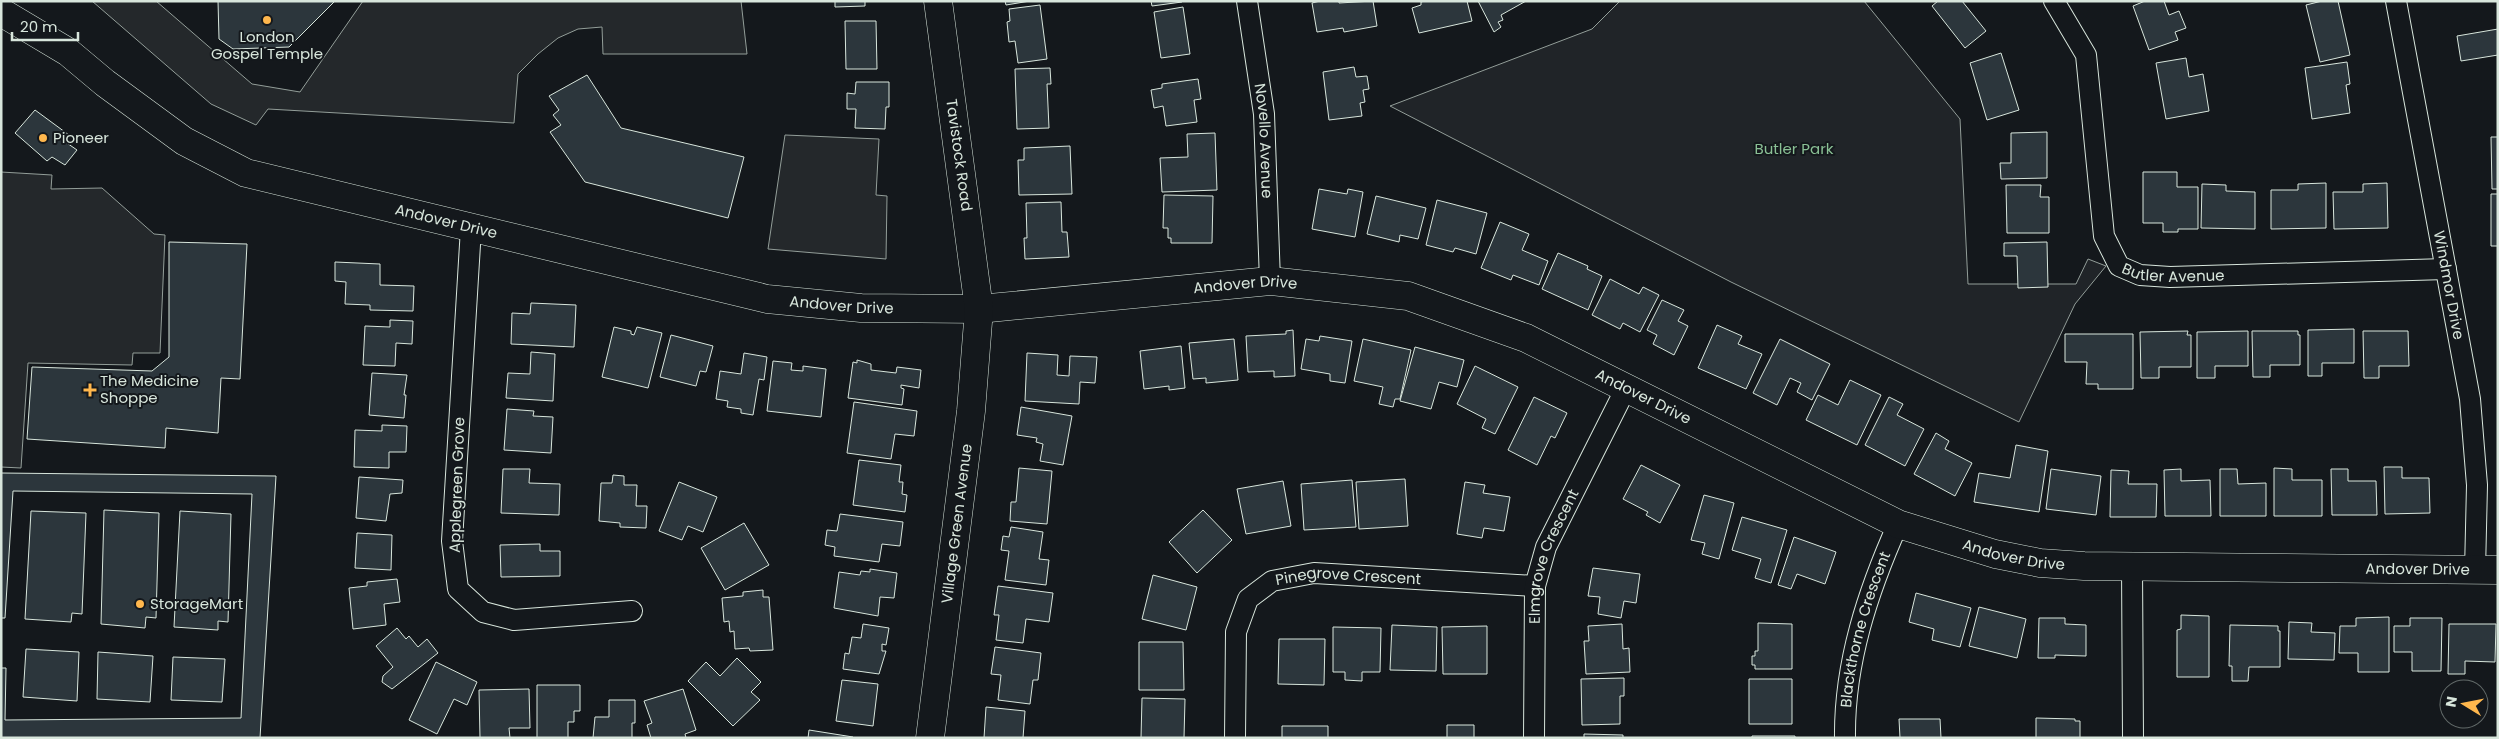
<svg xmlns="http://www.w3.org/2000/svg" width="2499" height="739" viewBox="0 0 2499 739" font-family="Poppins,sans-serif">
<rect width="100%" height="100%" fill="#14181c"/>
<path fill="#202428" stroke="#939e99" d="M1620 1H1864L1960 119 1968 284H2076L2088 259 2106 266 2075 304 2019 422 1731 282 1390 106 1592 29Z"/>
<path fill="#24282b" stroke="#939e99" d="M92 1H156L252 84 300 92 363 1H741L747 54H603L602 27 578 29 558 38 538 54 518 74 514 123 268 109 256 125 211 104Z
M785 135 879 139 876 195 887 196 886 259 768 249Z
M1 172 52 175 51 189 102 188 154 234 165 235 160 353H133L132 365 28 363 21 468 1 467Z"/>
<path fill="#2c363c" stroke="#d8e6dc" d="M218 1H335L289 47 233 49 219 39Z
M835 1H865V6L835 7Z
M1005 1H1030L1006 5Z
M1151 1H1182V2L1152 6Z
M1320 1H1339V3L1373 1 1377 26 1344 32 1343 28 1317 32 1312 3Z
M1425 1H1467L1472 21 1419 33 1412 8 1421 5V2Z
M1478 1H1526L1501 15 1503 20 1498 22 1501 27 1494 32Z
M1938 1H1962L1986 31 1965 48 1932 6Z
M2145 1H2164L2169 15 2179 11 2186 28 2175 32 2178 40 2149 50 2133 6Z
M2322 1H2338L2350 55 2320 62 2306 5Z
M1040 5 1047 59 1018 63 1015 41 1009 42 1007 22 1010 21 1009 9Z
M1183 7 1190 54 1161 58 1154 12Z
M845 21H876L877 69H846Z
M2498 29V55L2461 61 2457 36Z
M2001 53 2019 110 1987 120 1970 63Z
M2186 58 2189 77 2203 74 2209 111 2166 119 2156 63Z
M2347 62 2350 84 2346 85 2350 113 2312 119 2305 68Z
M1354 67 1356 77 1367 76 1369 89 1363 90 1365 102 1360 103 1362 116 1329 120 1323 72Z
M1050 68 1051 84H1047L1049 128 1017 129 1015 69Z
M587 75 621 128 744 157 728 218 585 182 550 132 561 125 553 115 559 110 549 96Z
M1198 79 1201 99 1194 100 1197 122 1166 126 1163 106 1154 108 1151 90 1162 88V84Z
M856 82H889V107H886L885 129 855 128 856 109H847V93L855 94Z
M35 110 69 135 64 141 77 150 65 165 52 157 47 161 15 133Z
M2047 132V178L2001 179 2000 163H2011V133Z
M1215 133 1217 190 1162 192 1160 158 1188 157 1187 134Z
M2491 137H2498V189H2492Z
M1070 146 1072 194 1019 195 1018 160H1024V148Z
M2143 172H2177V187H2198V229H2178V232H2163V223H2143Z
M2326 183V228L2271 229V190H2298V184Z
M2387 183 2388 228 2334 229 2333 192H2363V184Z
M2202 184 2226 185V191L2255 192V229L2201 228Z
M2006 185H2041L2040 197H2049V233H2007Z
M1319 189 1347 194 1348 189 1363 192 1355 237 1312 229Z
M2491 194H2498V246H2491Z
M1164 195 1213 196 1212 243H1171V238H1168V228H1163Z
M1376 196 1426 208 1418 239 1400 235 1399 242 1367 234Z
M1437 200 1487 213 1476 254 1455 248 1453 252 1426 245Z
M1061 202 1062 232H1067L1069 257 1025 259 1024 238H1027L1026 203Z
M1500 222 1529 234 1522 250 1548 261 1539 285 1513 275 1511 280 1481 268Z
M169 242 247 244 240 379 221 378 218 433 166 428 165 448 27 439 32 367 152 371 169 357Z
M2047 242 2048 287 2018 288 2017 256H2004V243Z
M1558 253 1588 266 1587 269 1602 276 1588 310 1542 289Z
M335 262 380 264V285L414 286 413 311 370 310V305L345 304 346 282 335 281Z
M1610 279 1639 294 1643 287 1659 295 1640 332 1623 323 1620 329 1592 315Z
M1662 300 1684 310 1678 321 1688 326 1674 355 1653 344 1657 335 1647 330Z
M531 303 576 305 574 347 511 344 512 313 530 314Z
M390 320 413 321 412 344 396 343 395 366 363 365 365 326 390 327Z
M1717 325 1742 336 1738 344 1762 354 1746 389 1698 368Z
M614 327 631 331V334L634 335 637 327 662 333 648 388 602 377Z
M2354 329V363H2322V376H2308V330Z
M1293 330 1295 376 1274 377V371L1248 372 1246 336 1286 334V331Z
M2188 331 2187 335H2191V367H2159V378H2141L2140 332Z
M2248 331V366H2215V378H2197V332Z
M2252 331H2298V335H2300V365H2270V377H2253Z
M2363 331H2408L2409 366H2379V378H2364Z
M2065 334H2133V389H2098V384H2086L2087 362H2065Z
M671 335 713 346 706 372 700 371 696 386 660 377Z
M1320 336 1352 341 1345 383 1330 381V374L1301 369 1306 339 1319 341Z
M1234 339 1238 380 1206 383V378L1193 379 1189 343Z
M1363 339 1411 350 1400 399H1395L1393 407 1379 404 1383 387 1354 381Z
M1780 339 1830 364 1812 400 1797 392 1801 383 1790 378 1777 405 1753 393Z
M1181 346 1185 388 1169 390V386L1144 389 1140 351Z
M1415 347 1464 360 1457 387 1439 382 1431 409 1400 401Z
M531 352 555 354 553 401 506 398 508 373 530 374Z
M744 353 767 357 764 380 759 379 753 415 741 413V409L727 407 728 401 716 399 720 371 741 374Z
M1027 353 1058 355 1057 375 1069 376 1070 356 1097 357 1095 383 1080 382 1079 404 1025 401Z
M857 360 871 364V370L896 373 897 367 921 370 919 388 901 385V388L904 389 902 405 848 398 853 362 857 363Z
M773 361 792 363 791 370 803 371V366L826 369 821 417 767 411Z
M1475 366 1518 387 1495 434 1482 428 1486 419 1457 404Z
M372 373 407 375 404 395H406L404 418 369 415Z
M1850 380 1881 395 1857 445 1806 420 1818 395 1838 405Z
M1534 397 1567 413 1555 438 1551 436 1537 465 1508 450Z
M1889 397 1903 404 1897 415 1924 429 1905 466 1865 445Z
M854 402 917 411 914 436 895 434 891 459 847 453Z
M1021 407 1072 416 1063 465 1040 461 1043 444 1036 442 1037 438 1017 435Z
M507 409 534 411 533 416 553 417 551 453 504 450Z
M382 425 407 426 406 452H389V468L354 467 355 430 382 431Z
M1936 433 1949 441 1945 449 1972 463 1955 496 1914 474Z
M2016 445 2048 451 2039 512 1974 502 1979 473 2010 478Z
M859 460 901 465 899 482H903L902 494 907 495 905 512 853 505Z
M1641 465 1680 485 1660 523 1646 515 1648 512 1623 499Z
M2384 467H2402V478H2429L2430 513 2385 514Z
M1019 468 1052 471 1047 524 1010 521 1011 502H1016Z
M2274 468 2292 469V480H2322V516H2274Z
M503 469H530L529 483 560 484 559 515 501 513Z
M2051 469 2101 476 2096 515 2046 509Z
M2181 469V481L2210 480 2211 516H2165L2164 470Z
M2220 469H2237L2238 484 2266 483V516H2220Z
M2331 469H2348V481H2376L2377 515H2332Z
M2111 470 2129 471 2128 484H2157L2156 517H2110Z
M1 473 276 476 260 738H1V668H6L5 720 241 718 252 494 13 491 5 618H1Z
M613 475 624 476V485H637L636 506H647L646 528 620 527V523L599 521 601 483H612Z
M359 477 403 480 402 493 390 494 386 521 356 518Z
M1405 479 1408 526 1359 529 1356 482Z
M1352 480 1356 527 1304 530 1301 484Z
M1283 481 1291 526 1246 534 1237 489Z
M679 482 717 497 703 532 688 526 682 540 659 531Z
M1465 482 1485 485 1483 493 1510 497 1504 531 1484 528 1482 538 1457 534Z
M1704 495 1734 503 1719 559 1702 554 1705 543 1691 540Z
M104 510 159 513 156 618 146 617 145 628 101 624Z
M1203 510 1232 540 1197 573 1169 542Z
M31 511 86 513 82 614 72 613 71 622 25 619Z
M180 511 231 514 228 622 218 621V630L174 627Z
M840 514 903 522 900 546 882 544 879 562 834 556 835 547 825 545 827 530 837 531Z
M1742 517 1787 530 1771 583 1755 578 1761 559 1732 550Z
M744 523 769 565 725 590 701 548Z
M1011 527 1043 532 1039 559 1049 560 1046 585 1005 580 1009 551 1001 550 1003 536 1009 537Z
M357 533 392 535 391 570 355 568Z
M1794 537 1836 552 1825 584 1797 574 1791 589 1778 585Z
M540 544V551H560V576L501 577 500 545Z
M1593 568 1640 574 1636 603 1624 601 1621 618 1598 614 1600 597 1588 596Z
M870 569 897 573 894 598 880 597 878 616 834 608 839 572 860 575 861 571 870 572Z
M1153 575 1197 587 1186 630 1142 619Z
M397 579 400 602 384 604 386 625 353 629 349 588 367 586V582Z
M998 586 1053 593 1049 622 1026 619 1023 643 996 640 999 615H994Z
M763 590V597H769L773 650 750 651 749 648 735 649 734 631 730 632 729 621 724 622 722 598 743 596V592Z
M1916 593 1971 608 1960 647 1932 640 1934 629 1909 622Z
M1979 607 2026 619 2017 658 1969 646Z
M2181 615 2209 616V677H2177V630L2181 629Z
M2389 617V672H2358V653H2339L2340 626H2356V618Z
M2039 618H2065V624L2086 625V656L2055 655V658H2038Z
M2410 618H2442L2441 671H2412V652H2394V626H2410Z
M2289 622 2312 623 2311 632 2335 633 2334 660 2288 659Z
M1758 623 1792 624V669H1755V665H1752V656H1755V651H1758Z
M863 624 889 628 886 645 882 644V651H886L879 674 843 669 845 653 849 654 852 637 861 638Z
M1622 624 1623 649 1629 648 1630 672 1586 674 1584 641H1589L1588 626Z
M2449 624H2496L2495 662 2465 661V674H2448Z
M1392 625 1437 627 1436 671 1390 670Z
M2230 625 2278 626V631H2280V667H2249L2248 681H2232V666H2229Z
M1487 626V674H1443L1442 627Z
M1333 627 1381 628 1380 672H1362V681L1345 680V672H1333Z
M397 628 406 639 409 636 418 647 427 639 438 653 392 689 382 682 383 676 393 667 376 646Z
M1279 639H1325L1324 685 1278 684Z
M1139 642H1183L1184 690H1139Z
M995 647 1041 653 1038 680H1033L1030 704 998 700 1001 675 991 674Z
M26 649 79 652 77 701 23 697Z
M98 652 153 656 150 702 97 699Z
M173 657 225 659 222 702 171 700Z
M737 658 761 682 751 692 760 700 733 726 688 681 706 662 720 676Z
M436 662 477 682 467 705 454 699 437 734 409 720Z
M1624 678V696H1620V724L1582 725 1581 679Z
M1749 679H1792V724H1749Z
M842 680 878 684 873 726 836 721Z
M537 685H580V711H574V722H568V738H537Z
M529 689 530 728H509L510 738H480L479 690Z
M683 689 696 730 685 734 686 738H651L647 725 652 723 644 701Z
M1142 698 1185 699 1184 738H1141Z
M609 700H635V723H632V738H593L595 717H609Z
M986 707 1025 711 1023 738H984Z
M2036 718 2075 719V721H2080V738H2036Z
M1899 719H1940L1941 738H1900Z
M1447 725H1474V738H1447Z
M1282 726H1328V738H1282Z
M809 730 853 737V738H808Z
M1584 734 1623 735V738H1584Z
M1752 736H1795V738H1752Z"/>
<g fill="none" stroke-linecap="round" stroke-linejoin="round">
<defs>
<g id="street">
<path id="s1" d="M1247 1 1264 114 1270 281"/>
<path id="s2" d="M2054 1 2086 55 2104 236 2119 266 2140 275 2170 277 2446 269"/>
<path id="s3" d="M2396 1 2470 399 2477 485 2475 571"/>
<path d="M471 228 452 541 458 589 483 612 514 620 632 611"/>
<path d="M2132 566 2133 738"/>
<path id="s4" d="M1235 738 1236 632 1248 599 1272 581 1314 573 1535 586"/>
<path id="s5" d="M1534 738 1535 586 1546 547 1626 388"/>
<path id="s6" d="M1845 738C1844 663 1868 591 1898 524"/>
</g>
<g id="secondary">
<path id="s7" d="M1 12 68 52 105 83 184 141 246 173 767 299 861 308 979 309 1270 281 1408 296 1526 338 1898 524 1995 554 2040 563 2084 566 2498 570"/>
<path id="s8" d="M930 738 971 411 979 309 938 1"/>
</g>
</defs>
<use href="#street" stroke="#d8e6dc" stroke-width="22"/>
<use href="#secondary" stroke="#d8e6dc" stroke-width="29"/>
<use href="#street" stroke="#14181c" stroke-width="20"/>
<use href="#secondary" stroke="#14181c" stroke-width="28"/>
</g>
<g fill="#ffb74d" stroke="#14181c" stroke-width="2">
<circle cx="267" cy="20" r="5"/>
<circle cx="43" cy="138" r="5"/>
<path d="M87.5 382.5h5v5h5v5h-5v5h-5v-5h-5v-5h5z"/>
<circle cx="140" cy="604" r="5"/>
</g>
<g text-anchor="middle" stroke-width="4" stroke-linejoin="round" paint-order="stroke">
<g font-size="15" fill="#d8e6dc" stroke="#14181c" text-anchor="start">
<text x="267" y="42" text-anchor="middle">London<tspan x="267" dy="17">Gospel Temple</tspan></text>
<text x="53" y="143">Pioneer</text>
<text x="100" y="386">The Medicine<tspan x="100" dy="17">Shoppe</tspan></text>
<text x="150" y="609">StorageMart</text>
</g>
<g font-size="15" fill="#d8e6dc" stroke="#14181c">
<text dy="5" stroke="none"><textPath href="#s1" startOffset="141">Novello Avenue</textPath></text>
<text transform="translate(959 155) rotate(82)" y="5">Tavistock Road</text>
<text dy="5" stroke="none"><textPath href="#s7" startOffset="500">Andover Drive</textPath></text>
<text dy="5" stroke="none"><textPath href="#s2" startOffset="334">Butler Avenue</textPath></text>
<text dy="5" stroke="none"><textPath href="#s3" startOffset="289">Windmor Drive</textPath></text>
<text dy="5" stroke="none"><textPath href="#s7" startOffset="1310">Andover Drive</textPath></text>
<text dy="5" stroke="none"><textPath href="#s7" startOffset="905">Andover Drive</textPath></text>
<text dy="5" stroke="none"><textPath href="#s7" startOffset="1730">Andover Drive</textPath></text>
<text transform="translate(457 485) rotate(-88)" y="5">Applegreen Grove</text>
<text dy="5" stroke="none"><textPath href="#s8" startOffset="216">Village Green Avenue</textPath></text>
<text dy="5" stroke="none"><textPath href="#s7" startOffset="2135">Andover Drive</textPath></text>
<text dy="5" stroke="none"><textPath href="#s5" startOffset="185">Elmgrove Crescent</textPath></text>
<text dy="5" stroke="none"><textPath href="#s7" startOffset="2540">Andover Drive</textPath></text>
<text dy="5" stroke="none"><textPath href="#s4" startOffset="248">Pinegrove Crescent</textPath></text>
<text dy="5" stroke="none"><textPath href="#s6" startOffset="111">Blackthorne Crescent</textPath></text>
</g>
<g font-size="15" fill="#8ac095" stroke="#14181c">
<text x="1794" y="154">Butler Park</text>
</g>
</g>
<rect width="2499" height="739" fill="none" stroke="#d8e6dc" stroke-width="5"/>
<g transform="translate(2464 704) rotate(280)"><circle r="24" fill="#14181c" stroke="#626a69"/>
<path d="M0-4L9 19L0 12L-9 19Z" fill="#ffb74d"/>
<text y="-8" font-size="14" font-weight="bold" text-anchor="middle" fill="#d8e6dc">N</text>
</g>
<path d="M12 32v8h66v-8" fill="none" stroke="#d8e6dc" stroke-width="2.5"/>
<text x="20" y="32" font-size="15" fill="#d8e6dc" stroke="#14181c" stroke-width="4" paint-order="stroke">20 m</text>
</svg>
